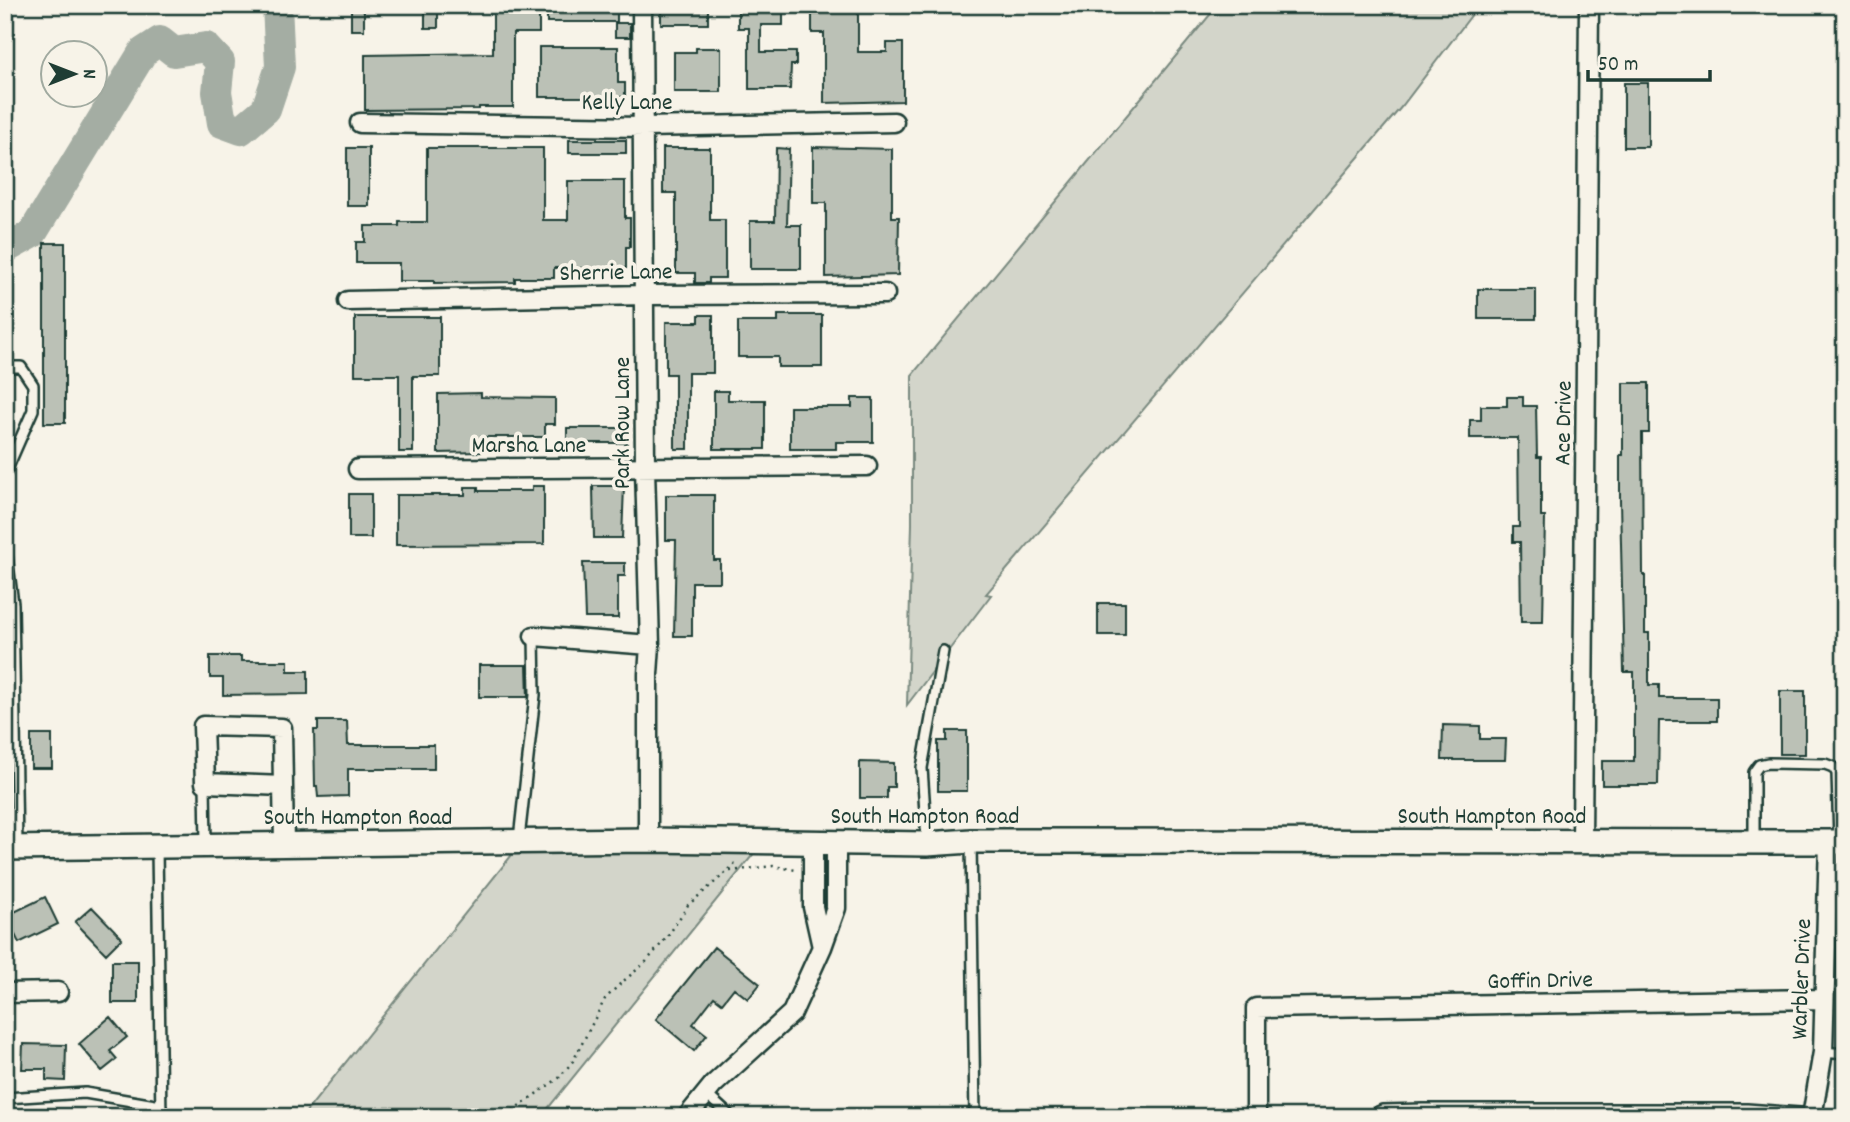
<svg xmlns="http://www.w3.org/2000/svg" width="1850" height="1122" viewBox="0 0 1850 1122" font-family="Dekko,sans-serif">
<rect width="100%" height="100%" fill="#f7f3e8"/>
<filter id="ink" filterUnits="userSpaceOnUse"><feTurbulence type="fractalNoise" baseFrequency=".0143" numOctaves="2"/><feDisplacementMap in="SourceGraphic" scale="14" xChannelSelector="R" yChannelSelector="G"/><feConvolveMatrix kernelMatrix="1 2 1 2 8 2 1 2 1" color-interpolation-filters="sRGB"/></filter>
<g filter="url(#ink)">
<path fill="#d3d5ca" stroke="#79897f" stroke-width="2" d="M1218 5H1479L1403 105 986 594 991 595 907 705 912 524V375Z
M515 851H756L541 1117H302Z"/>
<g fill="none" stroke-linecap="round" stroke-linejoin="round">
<path stroke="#a4ada3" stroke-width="30" d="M5 249 32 234 143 52 160 41 174 52 206 47 220 62 217 92 222 123 241 130 266 109 280 67 277 5"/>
</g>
<path fill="#bbc1b6" stroke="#1f3d34" stroke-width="2" d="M351 5H364V30H351Z
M425 5H438V28H425Z
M493 5H539V33H513V107H479V109L365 110V55L493 53Z
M661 5H708V24H661Z
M738 5H783V25H761V52H796V65H791L790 89H749V28H738Z
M812 5H858V52H887V43H903V101L824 103V33H812Z
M547 10H617V22H547Z
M615 23H630V37H615Z
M539 47H618V83H625V97H539Z
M696 48H721V92H674V52H696Z
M1624 83H1648V147H1624Z
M569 140H626V153H569Z
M813 147 892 149V217H899L898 275 826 277V203H813Z
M347 148H369V206H347Z
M427 148H543V220H568V181H625V218H630V247H626V268H554V278H515V282L434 283V281H399V263H356V242H365V226H399V222H427Z
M663 148H710V220H725V278H709V283H695V273H676V193H663Z
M776 148 789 149 787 225H801V269H750V221H775Z
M44 243H65V423H44Z
M1478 289H1536V319H1478Z
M699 315H713V373H688V449H675V374H666V322H699Z
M778 315H822V367H778V357H738V322H778Z
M355 317H440V376H413V452H399V375H355Z
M1623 383H1649V433H1642L1643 575H1645V633H1649V685H1659V698H1717V721H1659L1658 785H1602V761H1634V672H1624L1620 501V455H1623Z
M714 391H728V400H765V449H714Z
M481 393V397L555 398V424H545V437H481V452L438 453V394Z
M1507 397H1523V406H1536L1537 457H1541V517H1545L1543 622H1521L1520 542H1513V527H1519L1518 438H1470V420H1481V406H1507Z
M852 398H873V442H836V449H790V407H852Z
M567 428H627V443H567Z
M532 486H544V544L396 545V495H465V487H478V491H532Z
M593 486H624L622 538H594Z
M349 494H371V538H349Z
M666 495H714V560H720V582H692V636H674L676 540H666Z
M583 563H625V576H618V618H585Z
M1098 603H1125V635H1098Z
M210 656H241V661H288V671H308V694L223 695V678H210Z
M479 665H527L528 697H479Z
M1780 691H1805V754H1780Z
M318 721H347L348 745H434V769H348V796L318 797 317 786H315L314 730H318Z
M1443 725 1480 726V739H1506L1505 760H1442Z
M947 731H967V791H938V741H947Z
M31 735H52V768H31Z
M860 762 894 763V787H887V798H860Z
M45 897 58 924 19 943 6 916Z
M92 907 122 938 106 954 75 922Z
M714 947 760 984 748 999 734 988 722 1003 714 997 693 1024 707 1035 694 1051 656 1019Z
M112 961H138V1003H112Z
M110 1017 127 1037 110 1051 117 1059 102 1071 79 1044Z
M23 1044 66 1045 65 1081 46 1080V1069H22Z"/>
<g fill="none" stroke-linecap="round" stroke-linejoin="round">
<defs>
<path id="lane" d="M5 367H21L33 385V410L5 474
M5 539 13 604 17 846
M205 783 206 845
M519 839 535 695 534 636
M927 842 922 768 943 651
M971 842 975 1117
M1754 842V772L1759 765 1768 763 1825 764 1833 767 1837 773 1839 840
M157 848 161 1117
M1823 1052 1845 1054
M706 1094 731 1117
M5 1098 85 1093 161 1106
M1367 1117 1382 1110 1423 1109H1747L1813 1114"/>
<path id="street" d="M642 5 645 468 650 645 648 674V840
M360 123 644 127 894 122
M348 301 645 295 885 294
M358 469 867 466
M534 636 650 645
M283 786 205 783 203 726 282 728 284 843
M1582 841 1589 5
M813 842V907L822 947
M5 993 58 992
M687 1117 713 1085 792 1013 822 947 836 908V842
M1256 1117V1008L1824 999
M1812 1117 1823 1052 1829 842"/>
<path id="secondary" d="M5 848 648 840 927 844 971 841 1845 842"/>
</defs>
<use href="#lane" stroke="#1f3d34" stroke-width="14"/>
<use href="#street" stroke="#1f3d34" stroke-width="23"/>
<use href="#secondary" stroke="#1f3d34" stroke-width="28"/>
<path stroke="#1f3d34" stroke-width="2.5" stroke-dasharray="2 5" stroke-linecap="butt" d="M730 871 773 866 796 870
M510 1117 513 1110 559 1078 573 1061 605 999 620 984 645 963 668 936 688 905 728 871 735 863"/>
<use href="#lane" stroke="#f7f3e8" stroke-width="9"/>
<use href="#street" stroke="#f7f3e8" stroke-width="18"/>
<use href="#secondary" stroke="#f7f3e8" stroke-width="23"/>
</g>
</g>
<g text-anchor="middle" stroke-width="7" stroke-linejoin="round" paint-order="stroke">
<g font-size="24" fill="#1f3d34" stroke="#f7f3e8">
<text x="627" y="109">Kelly Lane</text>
<text transform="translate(616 271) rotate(-1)" y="8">Sherrie Lane</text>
<text transform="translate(621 423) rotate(-90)" y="8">Park Row Lane</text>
<text transform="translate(1562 423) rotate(-89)" y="8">Ace Drive</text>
<text x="529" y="452">Marsha Lane</text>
<text x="925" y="823">South Hampton Road</text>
<text x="1492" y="823">South Hampton Road</text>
<text x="358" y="824">South Hampton Road</text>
<text transform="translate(1540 979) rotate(-1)" y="8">Goffin Drive</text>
<text transform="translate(1800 979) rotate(-88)" y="8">Warbler Drive</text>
</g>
</g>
<rect width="1850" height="1122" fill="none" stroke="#f7f3e8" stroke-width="28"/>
<rect x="14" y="14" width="1822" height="1094" fill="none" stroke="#1f3d34" stroke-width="2.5" filter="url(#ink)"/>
<g transform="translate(74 74) rotate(90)"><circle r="33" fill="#f7f3e8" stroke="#a1aaa0" stroke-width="2"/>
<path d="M0-5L12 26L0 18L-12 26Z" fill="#1f3d34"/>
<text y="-10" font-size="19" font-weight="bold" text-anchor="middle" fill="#1f3d34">N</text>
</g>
<path d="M1588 70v10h122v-10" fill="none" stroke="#1f3d34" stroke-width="3.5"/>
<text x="1598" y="70" font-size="21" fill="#1f3d34" stroke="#f7f3e8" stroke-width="5" paint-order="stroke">50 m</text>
</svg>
